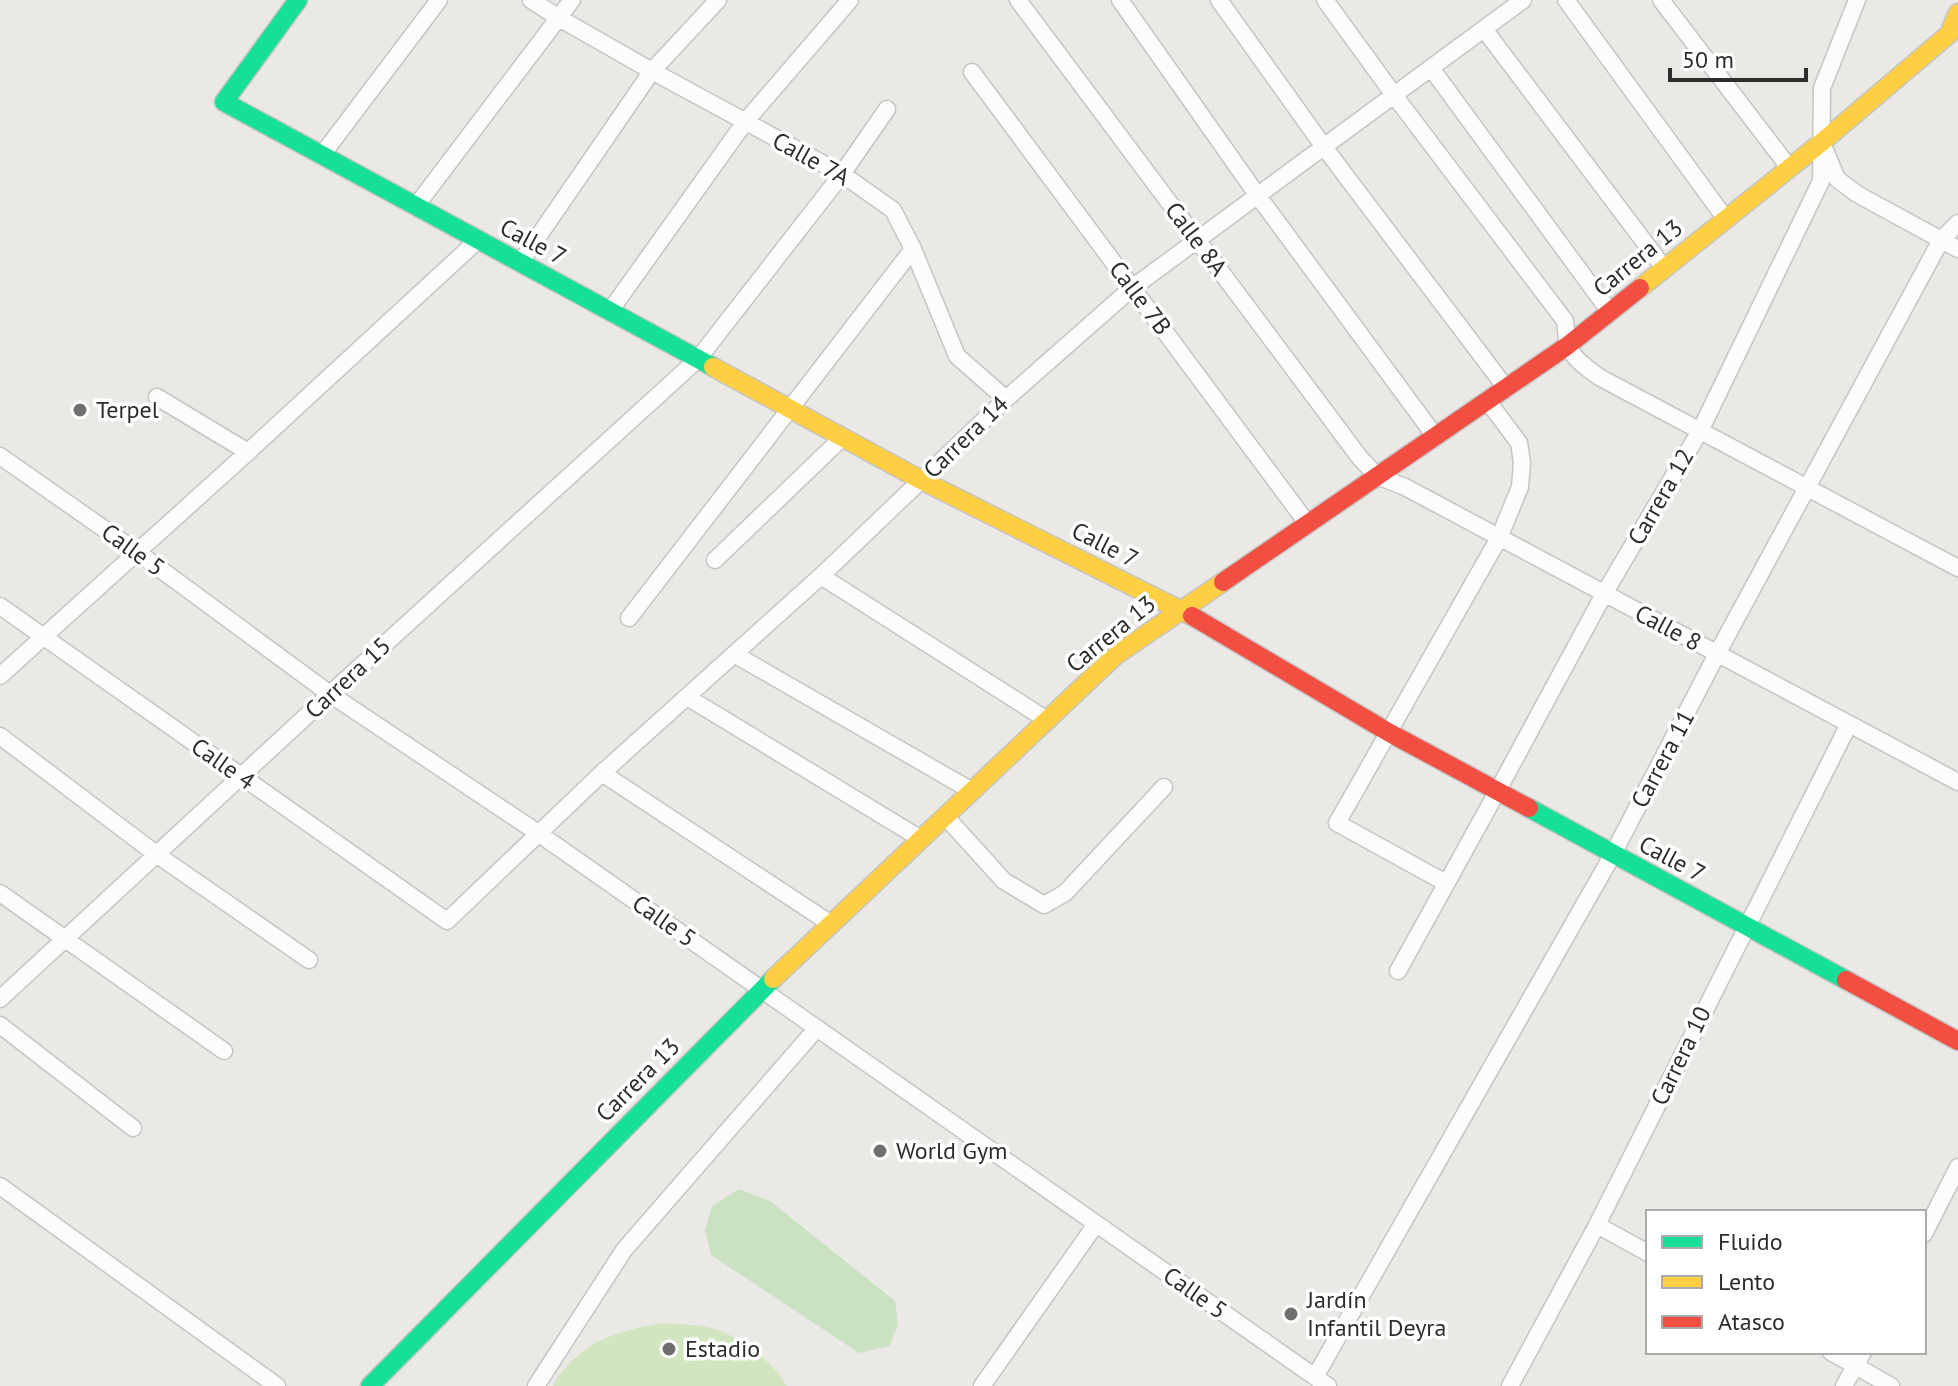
<svg xmlns="http://www.w3.org/2000/svg" width="1958" height="1386" viewBox="0 0 1958 1386" font-family="'PT Sans',sans-serif">
<rect width="100%" height="100%" fill="#eae9e5"/>
<path fill="#cae2c2" d="M739 1189 770 1201 895 1301 898 1326 889 1346 859 1353 711 1255 705 1230 712 1206Z"/>
<path fill="#d2e5c1" d="M661 1323C678 1324 696 1324 712 1328 742 1337 771 1360 787 1386H553C556 1378 562 1372 568 1365 594 1336 625 1331 661 1323Z"/>
<g fill="none" stroke-linecap="round" stroke-linejoin="round">
<defs>
<path id="street" d="M531 0 559 18 652 71 842 174 893 210 913 249 957 356 1006 399
M1018 0 1360 458 1377 476 1405 487 1958 782
M1120 0 1258 196 1435 436
M1219 0 1324 147 1506 388
M1325 0 1394 95 1565 321C1568 355 1572 357 1599 377L1958 568
M1566 0 1725 218
M1661 0 1788 166
M1484 29 1664 268
M1431 68 1610 312
M972 72 1307 523
M1825 150 1837 179 1857 194 1958 249
M322 155 439 0
M416 206 572 0
M520 263 652 71 718 0
M610 311 745 122 850 0
M157 397 248 452
M0 456 137 552 330 694 538 833 1328 1386
M715 560 843 437
M821 576 1047 720
M0 606 447 921 602 773 821 576 1006 399 1132 288 1523 0
M629 618 913 249
M734 654 972 791
M0 676 248 452 478 240
M687 697 921 839
M0 736 156 854 309 960
M602 773 831 924
M945 816 1004 881 1044 905 1065 893 1164 787
M1446 883 1337 823 1499 538 1520 487 1522 463 1519 443 1487 400
M0 893 224 1051
M1398 971 1497 792 1604 594 1700 431 1821 181 1822 88 1857 0
M0 999 330 694 698 359 842 174 887 109
M0 1025 133 1128
M0 1186 277 1386
M1597 1225 1648 1253
M1924 1234 1958 1167
M1831 1352 1891 1386
M1315 1377 1613 854 1717 654 1941 240 1958 223
M536 1386 624 1250 817 1028
M982 1386 1096 1224
M1510 1386 1597 1225 1849 724
M1844 1386 1863 1352"/>
<path id="fast" d="M298 0 224 102 713 367
M1529 808 1846 980
M370 1386 773 979"/>
<path id="slow" d="M1640 288 1822 142 1949 34 1958 13
M713 367 921 480 1192 616
M773 979 1116 655 1223 582"/>
<path id="jam" d="M1223 582 1567 346 1640 288
M1192 616 1388 732 1529 808
M1846 980 1958 1041"/>
</defs>
<use href="#street" stroke="#c4c5c4" stroke-width="19"/>
<use href="#fast" stroke="#c4c5c4" stroke-width="21"/>
<use href="#slow" stroke="#c4c5c4" stroke-width="21"/>
<use href="#jam" stroke="#c4c5c4" stroke-width="21"/>
<use href="#street" stroke="#fcfcfb" stroke-width="16"/>
<use href="#fast" stroke="#16e098" stroke-width="18"/>
<use href="#slow" stroke="#ffcf43" stroke-width="18"/>
<use href="#jam" stroke="#f24e42" stroke-width="18"/>
</g>
<g fill="#6f6f6d" stroke="#fff" stroke-width="3">
<circle cx="80" cy="410" r="8"/>
<circle cx="880" cy="1151" r="8"/>
<circle cx="1291" cy="1314" r="8"/>
<circle cx="669" cy="1349" r="8"/>
</g>
<g text-anchor="middle" stroke-width="7" stroke-linejoin="round" paint-order="stroke">
<g font-size="24" fill="#2d2d2d" stroke="#fff">
<text transform="translate(811 159) rotate(29)" y="8">Calle 7A</text>
<text transform="translate(1196 239) rotate(53)" y="8">Calle 8A</text>
<text transform="translate(533 242) rotate(28)" y="8">Calle 7</text>
<text transform="translate(1638 258) rotate(-39)" y="8">Carrera 13</text>
<text transform="translate(1140 298) rotate(53)" y="8">Calle 7B</text>
<text transform="translate(966 437) rotate(-44)" y="8">Carrera 14</text>
<text transform="translate(1661 497) rotate(-60)" y="8">Carrera 12</text>
<text transform="translate(1105 545) rotate(27)" y="8">Calle 7</text>
<text transform="translate(133 550) rotate(36)" y="8">Calle 5</text>
<text transform="translate(1668 628) rotate(28)" y="8">Calle 8</text>
<text transform="translate(1111 634) rotate(-39)" y="8">Carrera 13</text>
<text transform="translate(348 678) rotate(-43)" y="8">Carrera 15</text>
<text transform="translate(1663 759) rotate(-62)" y="8">Carrera 11</text>
<text transform="translate(223 764) rotate(35)" y="8">Calle 4</text>
<text transform="translate(1672 859) rotate(28)" y="8">Calle 7</text>
<text transform="translate(664 921) rotate(35)" y="8">Calle 5</text>
<text transform="translate(1681 1056) rotate(-64)" y="8">Carrera 10</text>
<text transform="translate(638 1080) rotate(-45)" y="8">Carrera 13</text>
<text transform="translate(1195 1293) rotate(35)" y="8">Calle 5</text>
</g>
<g font-size="24" fill="#2d2d2d" stroke="#fff" text-anchor="start">
<text x="96" y="418">Terpel</text>
<text x="896" y="1159">World Gym</text>
<text x="1307" y="1308">Jardín<tspan x="1307" dy="28">Infantil Deyra</tspan></text>
<text x="685" y="1357">Estadio</text>
</g>
</g>
<rect x="1646" y="1210" width="280" height="144" fill="#ffffff" stroke="#ababab" stroke-width="2"/>
<rect x="1662" y="1236" width="40" height="12" fill="#16e098" stroke="#ababab" stroke-width="2"/>
<text x="1718" y="1250" font-size="24" fill="#2d2d2d">Fluido</text>
<rect x="1662" y="1276" width="40" height="12" fill="#ffcf43" stroke="#ababab" stroke-width="2"/>
<text x="1718" y="1290" font-size="24" fill="#2d2d2d">Lento</text>
<rect x="1662" y="1316" width="40" height="12" fill="#f24e42" stroke="#ababab" stroke-width="2"/>
<text x="1718" y="1330" font-size="24" fill="#2d2d2d">Atasco</text>
<path d="M1670 68v12h136v-12" fill="none" stroke="#2d2d2d" stroke-width="4"/>
<text x="1682" y="68" font-size="24" fill="#2d2d2d" stroke="#ffffff" stroke-width="6" paint-order="stroke">50 m</text>
</svg>
